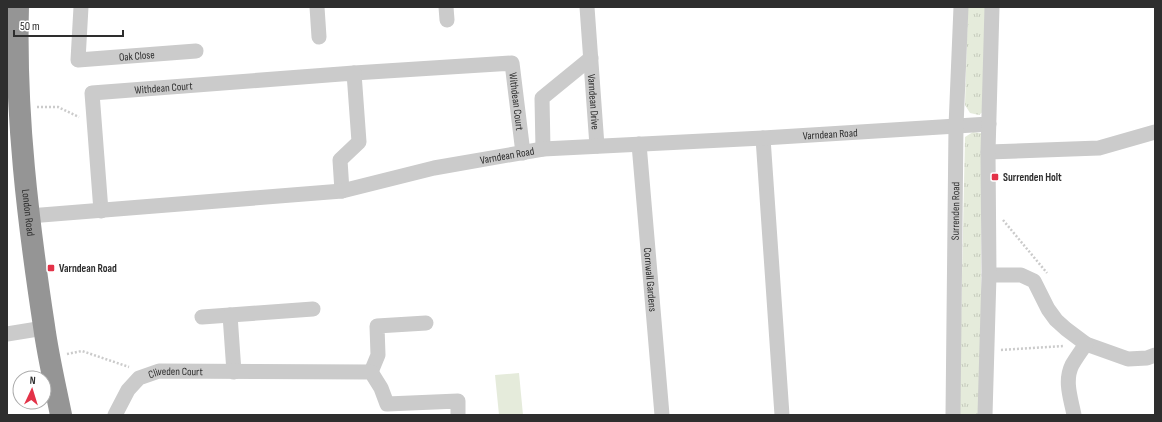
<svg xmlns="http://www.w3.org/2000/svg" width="1162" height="422" viewBox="0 0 1162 422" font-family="'Sofia Sans Condensed',sans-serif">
<defs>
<pattern id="grass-tufts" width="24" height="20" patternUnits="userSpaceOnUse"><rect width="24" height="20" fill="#e5ebdb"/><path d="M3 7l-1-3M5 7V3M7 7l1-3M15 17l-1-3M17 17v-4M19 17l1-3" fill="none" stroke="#c5cabc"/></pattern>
</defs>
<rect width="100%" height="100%" fill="#fff"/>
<path fill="url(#grass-tufts)" d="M968 7H987L985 110 979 115 970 113 965 105Z
M973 132 981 133V415H959L965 137Z"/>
<path fill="#e5ebdb" d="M519 373 523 415H499L495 375Z"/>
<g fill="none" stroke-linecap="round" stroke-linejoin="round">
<path stroke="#cbcbcb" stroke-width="2.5" stroke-dasharray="2 2" stroke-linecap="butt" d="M37 107H58L79 117
M1003 220 1047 273
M1001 350 1063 346
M67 354 82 351 129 367"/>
<g stroke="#cbcbcb" stroke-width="15">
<path id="s1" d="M81 7 78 60 196 51"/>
<path d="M317 7 319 37"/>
<path d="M446 7 447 20"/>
<path id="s2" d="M587 7 597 146"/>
<path id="s3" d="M354 73 512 63 523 153"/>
<path d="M763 138 782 415"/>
<path id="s4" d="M639 144 662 415"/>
<path d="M543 149 542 98 591 58"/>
<path d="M988 152 1099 148 1155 132"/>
<path id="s5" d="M101 211 92 93 354 73 359 142 340 160 342 191"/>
<path id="s6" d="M29 216 342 191 434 168 543 149 763 138 989 124"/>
<path d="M989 275H1021L1034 281 1048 309 1056 320 1066 329 1086 344 1128 359 1147 358 1155 355"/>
<path d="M202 317 230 315"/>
<path d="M7 334 44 328"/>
<path d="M234 372 230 315 313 309"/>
<path d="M371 372 378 355 377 326 426 323"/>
<path id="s7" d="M115 415 128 390 139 378 159 371 371 372 381 388 387 404 458 401V415"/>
<path id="s8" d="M953 415 956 126 961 7"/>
<path d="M985 415 989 275 988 152 992 7"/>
<path d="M1074 415C1071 399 1064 381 1072 365 1076 358 1081 351 1086 344"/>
</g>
<path stroke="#959595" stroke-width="22" id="s9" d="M18 7C15 114 28 221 44 326 48 356 55 385 61 415"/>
</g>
<g fill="#e33248" stroke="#fff" stroke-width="1.5">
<rect x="991" y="173" width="8" height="8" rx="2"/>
<rect x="47" y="264" width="8" height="8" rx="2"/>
</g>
<g text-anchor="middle" stroke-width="4" stroke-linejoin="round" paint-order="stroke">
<g font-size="11" fill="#2e2e2e" stroke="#fff">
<text dy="4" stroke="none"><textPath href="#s1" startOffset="112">Oak Close</textPath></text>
<text dy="4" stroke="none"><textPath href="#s5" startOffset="190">Withdean Court</textPath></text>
<text dy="4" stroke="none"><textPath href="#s3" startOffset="197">Withdean Court</textPath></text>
<text dy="4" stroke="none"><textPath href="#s2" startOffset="95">Varndean Drive</textPath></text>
<text dy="4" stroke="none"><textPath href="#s6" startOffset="807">Varndean Road</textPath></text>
<text dy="4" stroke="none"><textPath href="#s6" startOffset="483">Varndean Road</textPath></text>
<text dy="4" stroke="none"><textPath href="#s8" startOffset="204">Surrenden Road</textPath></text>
<text dy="4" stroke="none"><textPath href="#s9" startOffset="206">London Road</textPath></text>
<text dy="4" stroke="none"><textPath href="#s4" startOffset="136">Cornwall Gardens</textPath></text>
<text dy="4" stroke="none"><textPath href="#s7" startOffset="82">Cliveden Court</textPath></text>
</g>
<g font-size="11" font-weight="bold" fill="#2e2e2e" stroke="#fff" text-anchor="start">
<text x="1003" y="181">Surrenden Holt</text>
<text x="59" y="272">Varndean Road</text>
</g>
</g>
<rect width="1162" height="422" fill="none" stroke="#2e2e2e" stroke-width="16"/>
<g transform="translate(32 390) rotate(4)"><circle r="19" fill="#ffffff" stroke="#ababab"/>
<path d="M0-3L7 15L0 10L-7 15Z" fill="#e33248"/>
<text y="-6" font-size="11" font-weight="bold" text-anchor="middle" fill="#2e2e2e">N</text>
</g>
<path d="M14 30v6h109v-6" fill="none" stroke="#2e2e2e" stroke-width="2"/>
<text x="20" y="30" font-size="12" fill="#2e2e2e" stroke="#ffffff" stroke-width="3" paint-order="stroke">50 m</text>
</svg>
